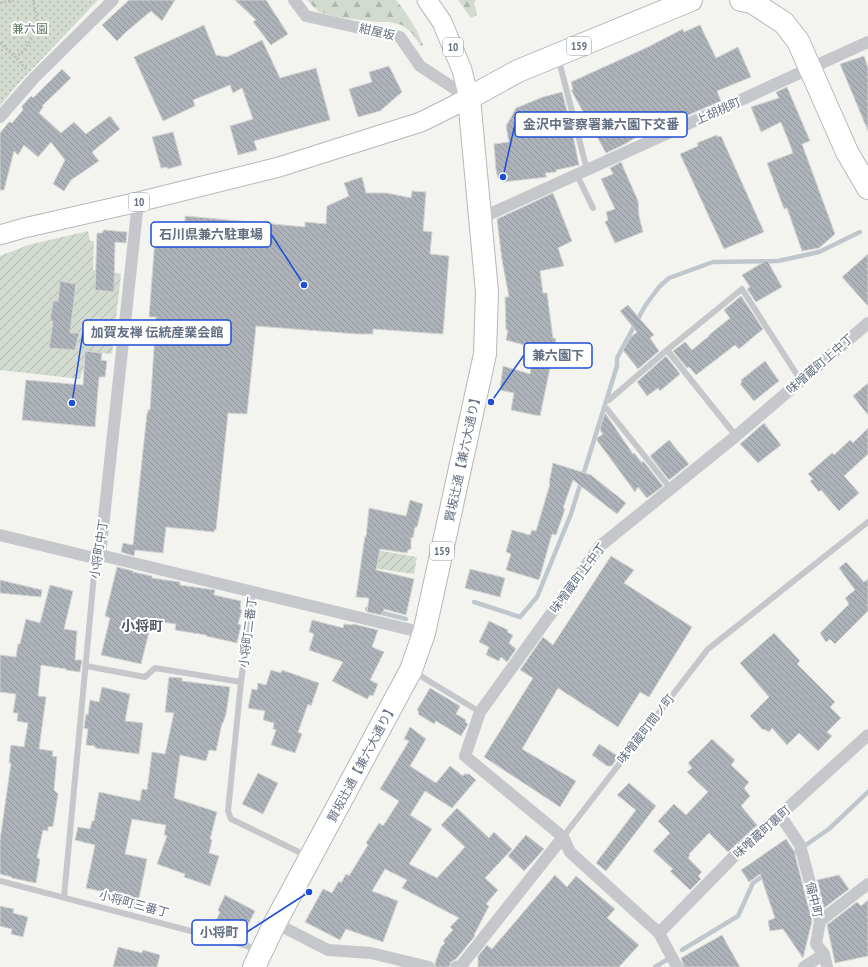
<svg xmlns="http://www.w3.org/2000/svg" width="868" height="967" viewBox="0 0 868 967" font-family="'PT Sans Narrow','Noto Sans JP',sans-serif">
<defs>
<pattern id="grass-dots" width="8" height="8" patternUnits="userSpaceOnUse"><rect width="8" height="8" fill="#d3dbd0"/><path d="M2 2h.1M6 6h.1" fill="none" stroke="#afb6ae" stroke-width="1.8" stroke-linecap="round"/></pattern>
<pattern id="forest-firs" width="22" height="20" patternUnits="userSpaceOnUse"><rect width="22" height="20" fill="#d3dbd0"/><path d="M5 1l3.5 6h-7zM16 11l3.5 6h-7z" fill="#afb6ae"/></pattern>
<pattern id="garden-furrows" width="10" height="10" patternUnits="userSpaceOnUse"><rect width="10" height="10" fill="#d3dbd0"/><path d="M-1 1l2-2M0 10L10 0M9 11l2-2" fill="none" stroke="#afb6ae"/></pattern>
<pattern id="building-back-hatch" width="6" height="6" patternUnits="userSpaceOnUse"><rect width="6" height="6" fill="#aeb3b9"/><path d="M-1 5l2 2M0 0l6 6M5-1l2 2" fill="none" stroke="#91969c"/></pattern>
</defs>
<rect width="100%" height="100%" fill="#f3f4ef"/>
<path fill="url(#grass-dots)" d="M0 0H98L17 85 0 106Z"/>
<path fill="url(#forest-firs)" d="M307 0H396L406 13 417 31 423 45 421 46 411 32 402 25 389 22H376L338 17 319 12Z
M458 0H476L474 3 477 15 471 18Z"/>
<path fill="url(#garden-furrows)" d="M88 231 90 241H94L93 270 121 274 112 354 85 351V362L80 379 0 370V256L28 245Z
M376 550 417 557 414 574 373 568Z"/>
<g fill="none" stroke-linecap="round" stroke-linejoin="round">
<path stroke="#bfc7cd" stroke-width="4.5" d="M474 602 520 617 537 597 571 514 617 366V358L645 306 659 287 669 278 713 262 778 261 819 252 860 232
M367 609 406 619
M790 856 829 829 868 792
M682 950 738 916 753 883 766 874
M655 967 668 959"/>
</g>
<path fill="url(#building-back-hatch)" stroke="#d4d5d2" d="M129 0H175L162 21 151 11 126 32 117 41 102 25Z
M235 0H266L288 34 271 45 253 22 256 20Z
M204 25 216 55 227 57 262 40 280 78 316 68 330 120 254 141 257 150 238 155 230 126 253 119 242 88 233 93 230 85 193 100 195 106 163 121 134 57Z
M700 25 716 58 738 47 751 77 717 91 721 101 672 122 646 135 645 132 625 144 606 153 571 90H573L571 82 646 48 683 29 684 32Z
M864 56 868 68V131L840 64Z
M389 66 402 92 380 111 358 117 349 89 372 82 369 72Z
M62 69 71 78 42 106 43 107 39 113 61 133 74 122 86 134 110 116 120 129 92 152 99 161 71 180 64 191 53 184 65 160 51 142 38 157 24 145 18 155 14 151 4 190H0V133L9 122 12 123 23 110 22 106 31 96 33 98Z
M787 87 810 141 802 144 835 234 819 248 802 251 787 208 784 209 767 163 793 153 789 142 781 122 761 132 751 107 779 98 776 92Z
M562 92 571 126 579 165 556 170V172L545 173 547 177 503 182 498 178 496 170 494 144 509 142 506 126 516 108 543 97Z
M173 132 182 165 168 169 167 167 161 168 152 137Z
M717 135 718 137 721 136 764 232 724 249 680 154 698 146 697 143Z
M621 162 638 201 639 216 643 232 615 243 605 222 608 220 606 212 615 209 601 179 613 174 610 168Z
M362 177 366 193H387L411 198 412 191 426 192 423 231 432 232 430 254 449 256 443 334 373 329V334H357L256 326 247 414 228 413 216 530H214V532L166 527 163 553 135 550 134 556 121 552 123 543 133 545 147 413H148V410H150L156 317H149L155 239 163 240 164 225 185 227V216L305 227V222L326 224 327 206 349 196 344 183Z
M553 193 572 241 558 248 564 266 540 271 543 293H547L553 338 556 339 540 416 511 410 514 393 500 390 503 366 530 374 535 348 506 340 508 330H506L505 297H509L502 260 497 219Z
M104 230 127 232 126 243 115 242 114 292 95 290 97 233H102Z
M868 254V306L842 277Z
M767 260 782 287 756 302 747 289 750 287 742 275Z
M60 281 76 284 70 333H79L75 350 49 348 53 321H50L53 301H58Z
M741 296 763 329 739 349 735 345 696 375 689 367 687 368 673 351 685 342 692 350 709 336V335L730 318 724 310Z
M628 305 654 335 650 338 659 351 638 369 623 350 631 337 637 332 620 311Z
M85 351 102 353 101 360 107 361 105 377H99L95 427 22 420 26 380 83 385Z
M666 356 680 374 660 391 658 388 647 396 637 382Z
M765 361 779 381 754 401 740 384 742 382 741 380Z
M868 383V415L853 396Z
M605 413 633 454 634 453 642 463 643 461 663 486 647 498 638 487 635 492 596 439 603 434 600 430 601 429 600 428Z
M764 423 781 445 758 463 740 444Z
M868 428V454L844 476 859 493 839 511 821 490 819 492 810 481 813 479 808 474 832 453 834 455 850 440 853 443Z
M669 440 689 464 669 480 650 456Z
M553 463 591 475 626 503 617 514 573 480 563 508 565 509 556 535 552 534 539 580 506 570 511 554 506 552 512 530 530 535 532 530 536 531 550 484 549 483Z
M410 500 423 504 417 527H415L413 538 411 537V549L408 550 407 553 380 549 376 570 414 579 406 615 384 609 382 615 367 612 369 598 356 597 365 536 366 537 369 508 406 516Z
M611 556 634 570 624 583 692 627 649 697 640 692 618 727 558 688 522 749 576 781 560 807 484 757 533 678 520 670 543 637 553 645Z
M846 562 864 582 868 579V611L835 644 830 639 826 642 820 633 849 604 845 598 855 590 839 568Z
M117 567 133 571V572L152 576V578L180 582V585L215 590 214 595 241 601 240 609 242 610 238 624 241 625 237 643 206 636V635L175 630 176 624 162 622 160 629 150 628 141 664 101 655 110 618 105 616Z
M470 569 505 578 500 597 465 588Z
M0 580 42 590 41 597 0 593Z
M50 585 73 591 64 629 77 631 75 660H82L80 672 66 670V669L41 665 38 696 46 697 39 749 53 751 52 756 57 757 54 790 58 794 53 826 48 827V831L43 830 37 858 40 859 36 883 12 878V877L0 874V840L11 763H9L11 745 24 747 28 723 17 721 18 713H13L16 694 0 692V655L16 657 18 644H20L26 619 40 623Z
M312 620 343 628 344 624 352 625 353 624 378 630 372 647 384 652 370 680 378 684 373 696 370 695 367 699 332 681 343 662 309 650 314 634 309 632Z
M489 621 508 630 507 632 513 635 509 643 516 649 507 662 501 657 499 661 486 655 489 647 479 642Z
M774 633 800 661 797 664 835 702 830 707 841 718 827 732 832 736 818 751 799 733 787 745 772 728 769 732 764 729 763 730 750 716 769 697 740 663Z
M271 670 281 673 282 670 319 683 311 706 308 704 298 732 302 734 295 753 271 745 276 730 273 729 274 723 263 720 265 711 248 708 252 689 257 690 258 683 266 685Z
M169 677 182 678V681L230 687 226 714 223 723H222L216 751 209 750 206 761 180 755 174 798 217 812 210 839 212 840 209 853 219 856 210 886 184 877 185 874 157 864 167 836 164 835 166 825 132 819 125 854 147 859 137 908 122 904 124 896 86 888 95 845 75 840 78 827 90 829 92 821H94L99 792 140 801 142 789 147 790 152 752 165 754 174 713 165 712Z
M102 687 130 694 125 721 143 723 139 754 95 748V746L86 745 88 729 84 728 86 714 88 715 90 700 99 702Z
M430 688 460 706 456 714 466 720 465 722 468 724 461 736 436 721 434 724 418 714 419 712 417 710Z
M410 727 426 739 410 766 436 783 450 766 463 776 464 774H469L476 780 452 808 425 791 410 815 432 829 409 864 437 878 465 847 441 825 457 808 489 838 494 832 512 849 485 878 498 890 486 904 489 906 474 935 475 936 456 959 451 962 449 967H436L435 963 441 947 445 943 443 941 453 930 450 927 459 918 402 888 407 880 385 869 372 891 398 901 383 942 346 929 340 940 305 922 323 889 332 893 339 881 341 883 346 874 349 876 368 845 366 843 379 823 383 826 399 801 380 789 409 741 404 739Z
M712 739 735 760 731 765 749 782 744 788 750 796 741 806 757 825 728 852 709 833 689 854 690 855 688 858 702 872 698 876 701 879 690 890 670 871 673 869 653 851 670 833 658 821 674 804 686 815 708 792 687 772 692 768 688 763Z
M599 744 618 756 612 766H607L592 755Z
M258 773 278 783 263 814 242 804Z
M629 783 656 806 606 871 596 863 636 810 617 795Z
M526 835 544 849 524 871 508 856Z
M786 839 794 851 812 921 803 958 783 929 770 931 768 921 775 918 760 874 749 882 741 870Z
M555 875 567 887 576 876 615 909 607 918 639 945 619 967H478V956L487 945 492 949Z
M839 875 849 889 824 908 817 880Z
M225 895 255 911 241 938 239 939 211 932 220 912 218 910Z
M868 900V956L835 963 827 925 857 902 861 906Z
M0 906 14 909 13 913 28 917 23 937 11 934 12 929 0 926Z
M722 935 740 967H684L681 958Z
M118 947 142 953 143 950 160 955 157 967H113Z"/>
<g fill="none" stroke-linecap="round" stroke-linejoin="round">
<defs>
<path id="primary" d="M0 235 24 228 138 202 279 167 421 122 469 98 462 70 442 22 427 0"/>
<path id="highway" d="M741 0 752 2 784 23 798 41 847 152 868 188
M254 967 275 923 411 670 424 633 485 354 487 292 469 98 518 71 691 0"/>
</defs>
<use href="#primary" stroke="#b5b8bc" stroke-width="21"/>
<use href="#highway" stroke="#b5b7ba" stroke-width="24"/>
<path stroke="#bcbdbf" stroke-width="2.5" stroke-dasharray="2 2" stroke-linecap="butt" d="M0 3 15 0
M0 43 15 57
M26 69 15 57C26 51 35 36 37 22 37 16 34 7 33 0"/>
<path stroke="#c5c7cb" stroke-width="6" d="M558 57 587 170
M577 175 593 208
M609 400 667 350
M607 409 671 489
M736 436 667 350 742 289 801 381
M253 591 241 682 228 811 231 819 307 856
M86 666 145 677 155 668 241 682
M414 672 480 712
M563 837 708 649 868 522
M0 881 248 946 257 954
M64 897 95 564 100 555"/>
<path stroke="#c5c7cb" stroke-width="12" d="M294 0 306 16 400 37 420 66 469 98
M0 117 34 78 113 0
M481 218 868 42
M0 535 90 557 100 555 424 633
M100 555 138 202
M780 815 800 845 820 921 816 944 824 954 827 967
M820 921 868 884
M275 923 328 950 371 953 429 967
M659 933 750 840 780 815 868 735
M456 967 461 966 563 837
M677 967 659 933 570 852 563 837 465 756 480 712 600 546 736 436 868 323
M804 967 824 954"/>
<use href="#primary" stroke="#fff" stroke-width="19"/>
<use href="#highway" stroke="#fff" stroke-width="22"/>
</g>
<g text-anchor="middle" stroke-width="4" stroke-linejoin="round" paint-order="stroke">
<g fill="#fff" stroke="#919aa7" stroke-width="1">
<rect x="567" y="37" width="24" height="18" rx="3"/>
<rect x="443" y="38" width="20" height="18" rx="3"/>
<rect x="129" y="193" width="20" height="18" rx="3"/>
<rect x="430" y="542" width="24" height="18" rx="3"/>
</g>
<g font-size="11" font-weight="bold" fill="#626e81">
<text x="579" y="50">159</text>
<text x="453" y="51">10</text>
<text x="139" y="206">10</text>
<text x="442" y="555">159</text>
</g>
<g font-size="12" fill="#627861" stroke="#fff">
<text x="30" y="33">兼六園</text>
</g>
<g font-size="12" fill="#626e81" stroke="#fff">
<text transform="translate(377 32) rotate(13)" y="4">紺屋坂</text>
<text transform="translate(718 111) rotate(-24)" y="4">上胡桃町</text>
<text transform="translate(820 364) rotate(-41)" y="4">味噌蔵町上中丁</text>
<text transform="translate(463 457) rotate(-78)" y="4">賢坂辻通【兼六大通り】</text>
<text transform="translate(99 549) rotate(-81)" y="4">小将町中丁</text>
<text transform="translate(578 578) rotate(-53)" y="4">味噌蔵町上中丁</text>
<text transform="translate(248 632) rotate(-83)" y="4">小将町二番丁</text>
<text transform="translate(646 729) rotate(-52)" y="4">味噌蔵町間ノ町</text>
<text transform="translate(362 763) rotate(-62)" y="4">賢坂辻通【兼六大通り】</text>
<text transform="translate(762 832) rotate(-42)" y="4">味噌蔵町裏町</text>
<text transform="translate(814 900) rotate(77)" y="4">備中町</text>
<text transform="translate(134 904) rotate(15)" y="4">小将町三番丁</text>
</g>
<g font-size="14" font-weight="bold" fill="#505966" stroke="#fff">
<text x="142" y="631">小将町</text>
</g>
</g>
<path fill="none" stroke="#1d4ed8" stroke-width="1.5" d="M503 177L515 124M304 285L271 234M72 403L83 332M491 402L524 355M309 892L247 932"/>
<g fill="#1d4ed8" stroke="#fff" stroke-width="1.5">
<circle cx="503" cy="177" r="4"/>
<circle cx="304" cy="285" r="4"/>
<circle cx="72" cy="403" r="4"/>
<circle cx="491" cy="402" r="4"/>
<circle cx="309" cy="892" r="4"/>
</g>
<g fill="#fff" stroke="#1d4ed8" stroke-width="1.5">
<rect x="515" y="112" width="172" height="25" rx="4"/>
<rect x="151" y="222" width="120" height="25" rx="4"/>
<rect x="83" y="320" width="148" height="25" rx="4"/>
<rect x="524" y="343" width="68" height="25" rx="4"/>
<rect x="192" y="920" width="55" height="25" rx="4"/>
</g>
<g font-size="13" text-anchor="middle" font-weight="bold" fill="#626e81">
<text x="601" y="129">金沢中警察署兼六園下交番</text>
<text x="211" y="239">石川県兼六駐車場</text>
<text x="157" y="337">加賀友禅 伝統産業会館</text>
<text x="558" y="360">兼六園下</text>
<text x="219" y="937">小将町</text>
</g>
</svg>
